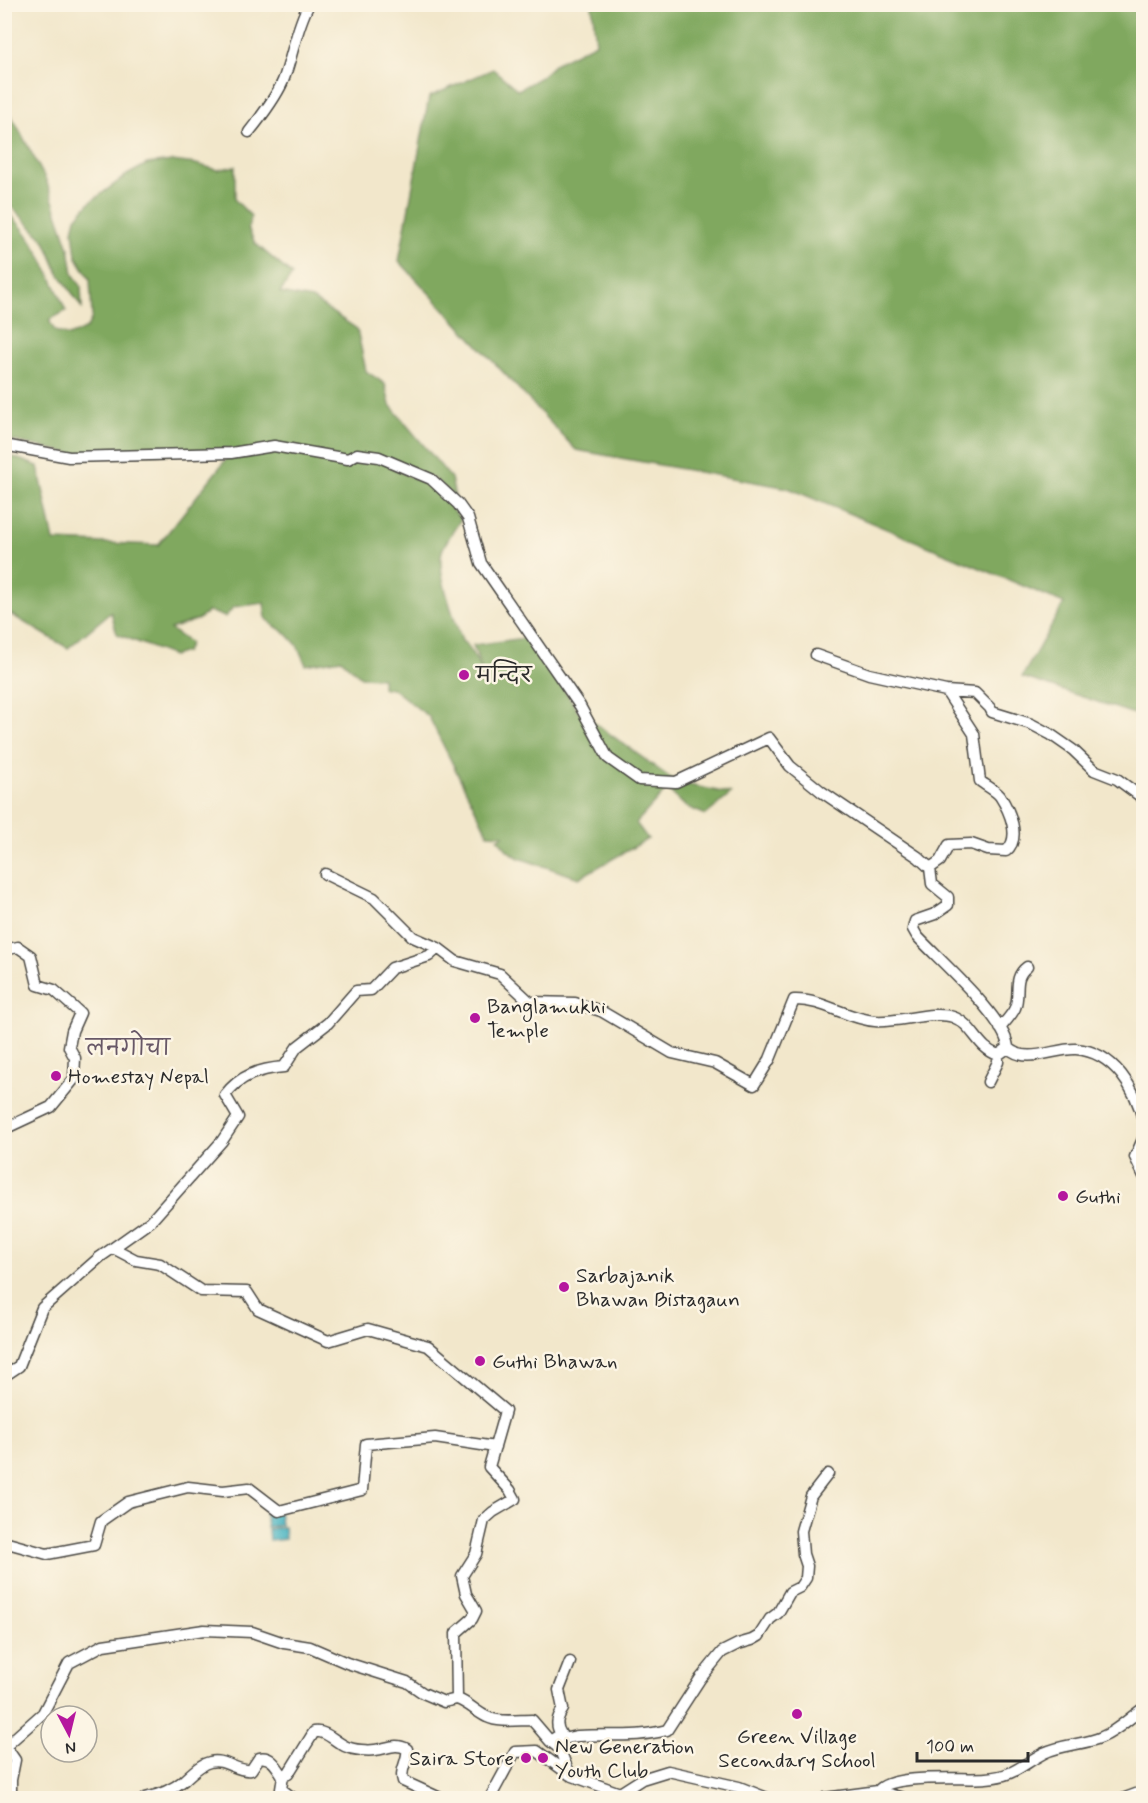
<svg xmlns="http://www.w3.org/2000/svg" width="1148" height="1803" viewBox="0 0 1148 1803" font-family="Mynerve,'Playpen Sans Deva',sans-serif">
<rect width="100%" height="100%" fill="#fcf5e5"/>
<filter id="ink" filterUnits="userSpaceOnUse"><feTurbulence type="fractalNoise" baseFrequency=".0167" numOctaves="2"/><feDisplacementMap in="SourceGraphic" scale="12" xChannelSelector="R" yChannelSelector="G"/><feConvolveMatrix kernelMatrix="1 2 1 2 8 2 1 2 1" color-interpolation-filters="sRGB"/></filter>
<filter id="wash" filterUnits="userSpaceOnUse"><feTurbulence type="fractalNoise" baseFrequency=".008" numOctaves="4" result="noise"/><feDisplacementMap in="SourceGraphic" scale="24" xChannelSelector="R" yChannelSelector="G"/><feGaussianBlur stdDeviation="1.35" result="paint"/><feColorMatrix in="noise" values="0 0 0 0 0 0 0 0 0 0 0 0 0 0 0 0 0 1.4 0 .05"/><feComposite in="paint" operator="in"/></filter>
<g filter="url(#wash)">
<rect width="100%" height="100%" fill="#f2e7cb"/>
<path fill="#80a85f" stroke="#566a45" stroke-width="1.5" d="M592 5H1143V717L1022 677 1064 603 788 488 576 450 399 261 429 97 493 69 518 90 541 77 556 63 596 43Z
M5 108 15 122 46 180 69 248 73 274 81 286 82 308 58 272 45 241 16 211 5 202Z
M172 161 196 164 218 170 235 166V200L251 216 248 228 255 243 292 275 280 293 312 299 357 329 366 371 385 384 390 405 451 478 455 497 433 478 389 467 430 485 461 519C455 529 446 540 442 551 436 572 455 620 462 641L468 646 482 670 473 645 532 637 577 710 676 782 731 794 706 815 685 806 667 789 636 823 648 839 579 878 519 858 508 851 498 839 504 835 488 834 429 717 392 688H382V678L361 677 341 659 306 665 297 645 286 633 273 625 266 618 264 603 234 607 225 617 209 611 199 619 170 629 190 643 186 652 173 656 117 634 111 612 68 648 5 611V454L38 466 54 541 158 545 231 453 74 454 5 439V211C32 230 53 280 66 311L49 320 55 331 69 336 87 328 92 317 90 279 76 256 73 231 76 218 89 203 127 175 147 164Z"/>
<path fill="#46b4c2" stroke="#387076" stroke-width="1.5" d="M279 1511 281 1525 267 1527 265 1513Z
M284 1527 285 1539 269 1541 268 1529Z"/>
</g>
<g filter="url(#ink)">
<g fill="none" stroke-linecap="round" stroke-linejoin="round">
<defs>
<path id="minor" d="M249 132C261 117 275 99 283 81 293 55 296 28 309 4
M4 445 69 457 231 453 274 446 348 459 357 454 379 457 431 479 458 504 468 518 481 563 580 706 608 758 639 780 676 782 769 738 790 766 822 792 918 857 930 868 932 884 948 897V905L935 914 915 921 913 929 917 936C938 959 1007 1019 1008 1048 1027 1065 1054 1048 1076 1049 1114 1052 1136 1089 1144 1123
M816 655 869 674 946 691 975 693 990 708 992 712 1031 724 1050 734 1073 750 1094 770 1117 779 1144 799
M930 868 940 861 949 845 971 844 988 850 1006 851C1022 838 1009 810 1000 796 995 790 986 786 980 781L974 734 946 691
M325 874 374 898 413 937 438 948
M4 950 18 947 31 956 38 985 54 990 80 1013 72 1031 69 1047 75 1058 74 1079 51 1107 4 1129
M1000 1028C1005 1022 1012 1015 1015 1008 1021 993 1012 978 1027 967
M988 1082 998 1062V1055
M1144 1137 1135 1157 1144 1176
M113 1248 151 1221 222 1141 238 1117 225 1095C240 1075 260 1069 284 1067L297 1047 328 1023 356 991 371 990 392 968 429 956 438 948 455 961 500 974 530 1002 575 1003 601 1011 672 1053 715 1063 754 1085 770 1059 794 1000C823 999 847 1019 875 1021 898 1023 934 1010 953 1017 973 1024 977 1048 998 1055L1008 1048
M4 1376 19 1366 42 1308 100 1257 113 1248 136 1260 160 1264 201 1291 247 1292 258 1309 328 1341 368 1329 428 1346 505 1411 489 1467 510 1490 515 1499 493 1512 484 1520 476 1554 462 1576 466 1594 476 1611 472 1619 456 1633 457 1699C469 1703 476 1712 487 1717 499 1723 518 1720 532 1720L550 1741 559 1748 570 1775
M4 1542 47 1554 94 1545 101 1521 128 1502 188 1487 223 1491 249 1488 279 1511 362 1490 366 1444 435 1438 495 1447
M550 1741C560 1741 568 1737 578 1736 608 1734 638 1738 667 1730L700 1679 722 1652 738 1644 752 1640 759 1636 770 1619 778 1613 790 1592 800 1587 806 1578 807 1566 803 1554 801 1531 811 1496 828 1474
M550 1741 561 1734C555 1725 557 1718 563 1709L559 1690 570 1662
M4 1744 15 1760 11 1780V1798
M7 1745 43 1713 69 1663 103 1645 204 1630 252 1632 284 1643 310 1647 347 1663 407 1682 423 1693 444 1702 457 1699
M283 1776 281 1789 293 1798
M878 1791C891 1773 964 1780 986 1778 1015 1776 1021 1765 1044 1753 1062 1744 1084 1745 1102 1737 1117 1731 1130 1717 1144 1708
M145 1798C159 1795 172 1790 183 1781 191 1774 200 1764 210 1762 225 1758 236 1772 251 1770L259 1758C271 1755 277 1767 283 1776L288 1774 314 1732C327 1730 336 1743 347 1747 354 1750 368 1751 375 1750 387 1749 395 1742 407 1749 409 1760 399 1770 403 1781L440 1798
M490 1798 515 1752 537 1751 570 1775 620 1793 642 1779 668 1771 739 1787 767 1798
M825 1798 878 1791 903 1798
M1125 1798 1144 1791"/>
</defs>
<use href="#minor" stroke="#494743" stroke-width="13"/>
<use href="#minor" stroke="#fff" stroke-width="10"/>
</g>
</g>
<g fill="#b5179e" stroke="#fcf5e5" stroke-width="2">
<circle cx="464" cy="675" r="6"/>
<circle cx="475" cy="1018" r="6"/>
<circle cx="56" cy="1076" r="6"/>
<circle cx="1063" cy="1196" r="6"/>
<circle cx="564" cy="1287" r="6"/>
<circle cx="480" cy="1361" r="6"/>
<circle cx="797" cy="1714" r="6"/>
<circle cx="526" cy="1758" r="6"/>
<circle cx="543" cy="1758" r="6"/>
</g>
<g text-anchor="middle" stroke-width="5" stroke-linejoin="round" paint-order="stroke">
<g font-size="21" fill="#2b2b2b" stroke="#fcf5e5" text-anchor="start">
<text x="476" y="682">मन्दिर</text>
<text x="487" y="1013">Banglamukhi<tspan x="487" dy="24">Temple</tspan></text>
<text x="68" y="1083">Homestay Nepal</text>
<text x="1075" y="1203">Guthi</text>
<text x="576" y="1282">Sarbajanik<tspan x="576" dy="24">Bhawan Bistagaun</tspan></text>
<text x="492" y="1368">Guthi Bhawan</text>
<text x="797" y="1743" text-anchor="middle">Green Village<tspan x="797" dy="24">Secondary School</tspan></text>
<text x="555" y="1753">New Generation<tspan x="555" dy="24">Youth Club</tspan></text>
<text x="514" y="1765" text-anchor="end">Saira Store</text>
</g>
<g font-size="22" fill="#685867" stroke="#fcf5e5">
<text x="128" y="1055">लनगोचा</text>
</g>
</g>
<rect width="1148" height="1803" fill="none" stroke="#fcf5e5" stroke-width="24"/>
<g transform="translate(69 1734) rotate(173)"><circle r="28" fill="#fcf5e5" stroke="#a8a49b" stroke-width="1.5"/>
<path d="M0-4.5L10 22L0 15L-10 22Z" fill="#b5179e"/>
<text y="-9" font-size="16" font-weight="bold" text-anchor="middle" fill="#2b2b2b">N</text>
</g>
<path d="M917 1752v9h111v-9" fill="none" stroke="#2b2b2b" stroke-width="3"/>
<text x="926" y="1752" font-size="18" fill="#2b2b2b" stroke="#fcf5e5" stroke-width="4.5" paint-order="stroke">100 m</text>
</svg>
